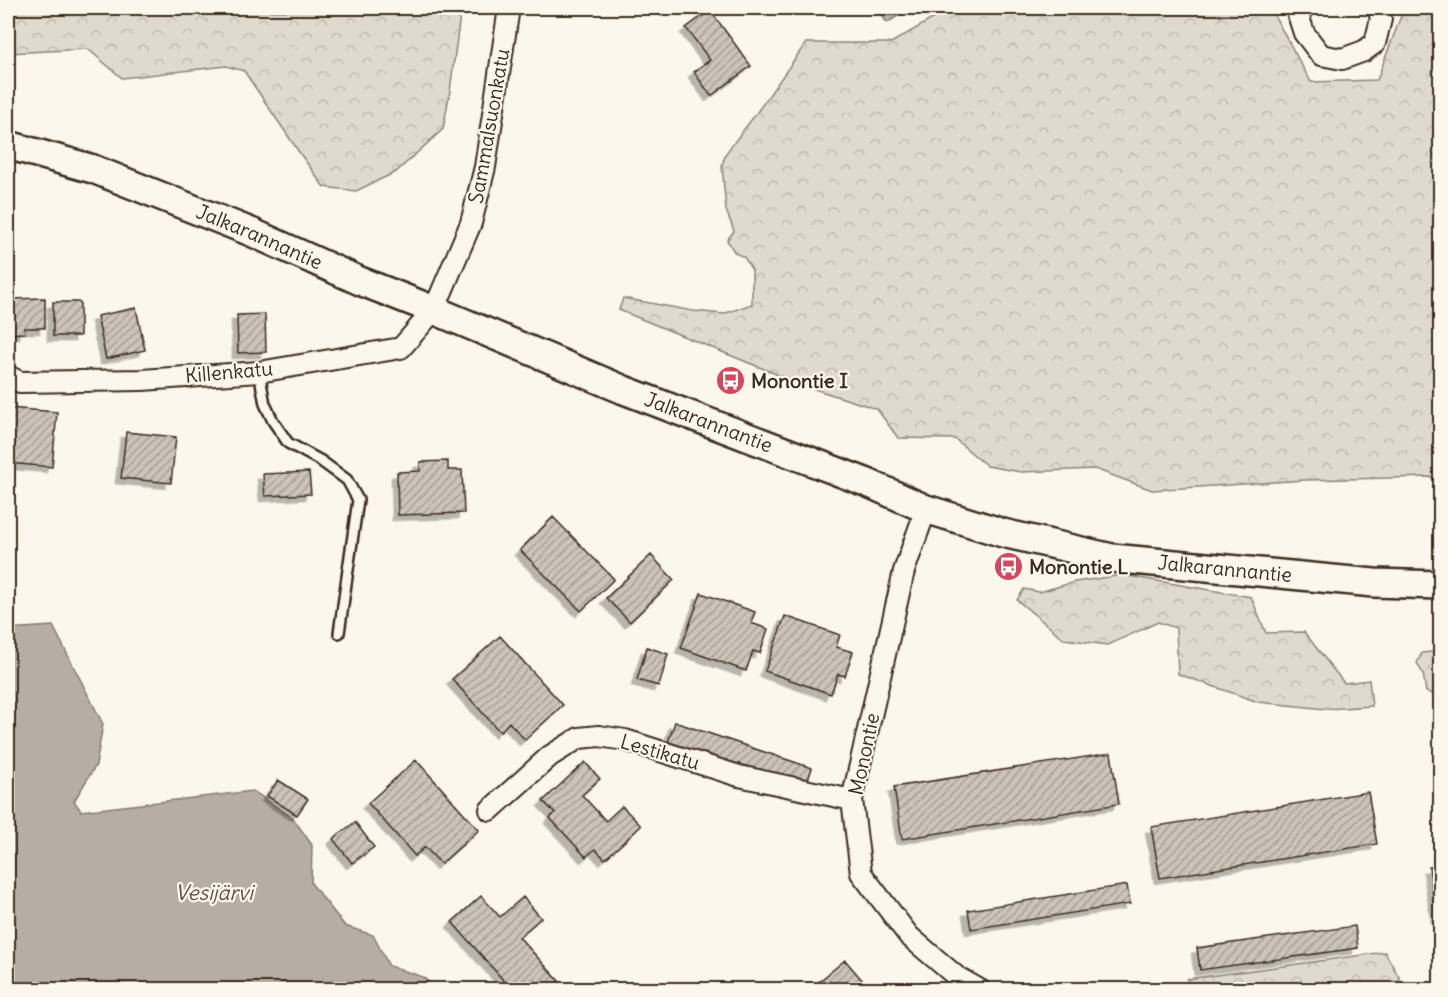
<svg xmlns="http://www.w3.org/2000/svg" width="1448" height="997" viewBox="0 0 1448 997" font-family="Delius,sans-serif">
<defs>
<pattern id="forest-crowns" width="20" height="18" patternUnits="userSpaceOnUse" patternTransform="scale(1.5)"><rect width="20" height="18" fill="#dfd9ce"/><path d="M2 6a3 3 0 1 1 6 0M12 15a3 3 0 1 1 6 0" fill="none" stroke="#c0bab0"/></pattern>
<pattern id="building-hatch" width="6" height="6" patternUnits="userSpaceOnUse" patternTransform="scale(1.5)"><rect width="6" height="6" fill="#ccc4b9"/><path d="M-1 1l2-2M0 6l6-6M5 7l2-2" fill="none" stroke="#a79f96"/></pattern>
<filter id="shadow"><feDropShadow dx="-5.5" dy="5.5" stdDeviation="0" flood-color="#0004"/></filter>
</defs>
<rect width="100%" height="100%" fill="#fbf7ec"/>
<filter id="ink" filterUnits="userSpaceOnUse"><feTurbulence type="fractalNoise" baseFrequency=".0167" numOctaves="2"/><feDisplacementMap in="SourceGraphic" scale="12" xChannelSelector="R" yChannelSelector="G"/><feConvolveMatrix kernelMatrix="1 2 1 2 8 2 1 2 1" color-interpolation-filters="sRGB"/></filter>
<g filter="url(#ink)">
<path fill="url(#forest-crowns)" stroke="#8d8276" stroke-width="1.5" d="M401 8H461L450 91 443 129 396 172 356 191 324 187 299 152 244 71 226 66 122 78 88 49 8 53V10L400 11Z
M940 8H1270L1311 82 1377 80 1404 8H1440V481L1431 477 1305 480 1152 490 1095 469 1021 472 987 466 955 439 898 438 877 409 808 387 619 310 623 298 693 311 723 314 752 304V270L744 257 735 253 727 240 734 231 726 210 722 165 726 153 755 115 806 43H891L934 18Z
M1122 575 1251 597 1266 633 1304 632 1344 683 1369 680 1372 706 1326 709 1258 702 1178 674 1176 628 1158 622 1108 645 1064 639 1017 600 1024 589 1039 592 1075 582Z
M1440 651V696L1426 692 1423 674 1417 663 1422 653Z
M1385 952 1400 979 1396 989H1189L1187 979Z"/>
<path fill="#dfd9ce" stroke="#8d8276" stroke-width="1.5" d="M8 8H401V11L8 10Z"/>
<path fill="#b6aea2" stroke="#85796d" stroke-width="1.5" d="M865 8H910L887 23 880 13Z
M53 626 103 724 96 765 74 801 81 811 253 791 293 818 312 845 311 883 345 926 373 935 389 966 423 977 436 989H8V629Z"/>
<path fill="url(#building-hatch)" stroke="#3b2a1e" stroke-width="1.5" filter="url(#shadow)" d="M710 10 751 66 711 96 694 72 710 60 686 28Z
M8 289H11V299L45 298V328H24L25 333 8 334Z
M53 302H80V336H53Z
M136 308 145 350 106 359 97 316Z
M265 314 266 352 238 353 237 315Z
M8 408 57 412 52 467 8 463Z
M126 432 176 437 171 483 121 478Z
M448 461V470H462L464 513 398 515 397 472 420 471V462Z
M309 472 311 494 265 496 263 474Z
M553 517 614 579 581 611 520 550Z
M651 555 674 580 630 622 606 598Z
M701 593 755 612 751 623 768 629 760 653 753 651 746 671 681 648Z
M785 616 840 635 836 647 853 652 845 676 838 674 831 694 765 671Z
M500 636 563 705 525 740 509 722 500 732 452 679Z
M647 647 668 654 659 686 637 680Z
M675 722 812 768 805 789 668 742Z
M1111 753 1119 804 902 839 894 787Z
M416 760 479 830 441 864 425 847 415 856 368 803Z
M585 762 600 779 582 795 606 821 622 806 641 826 605 859 595 849 586 857 550 818 555 813 543 801Z
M278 780 308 799 297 815 267 796Z
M1368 792 1377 844 1160 878 1151 827Z
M355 822 374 847 352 863 333 839Z
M1440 865V918H1437L1429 867Z
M1127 885 1130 904 971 929 968 910Z
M481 896 500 917 523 897 541 918 519 937 559 981 549 990H512L452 922Z
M1355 926 1358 948 1200 970 1197 948Z
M845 960 869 988 818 990 815 985Z"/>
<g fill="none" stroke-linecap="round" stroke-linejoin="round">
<defs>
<path id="service" d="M259 372 265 404 273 421 288 443 321 461 347 480 358 500 339 633"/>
<path id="minor" d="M1296 8 1304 33 1321 55 1342 59 1364 51 1375 43 1381 19 1378 8
M8 376 20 382 142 380 259 372 401 348 434 310 471 223 485 167 509 8
M926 509 904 571 852 800 861 873 909 936 957 977 980 990
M490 810 550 756 579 738 599 736 625 740 739 776 852 800"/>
<g id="secondary">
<path id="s1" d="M8 145 93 169 251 232 360 281 434 310 624 390 868 483 926 509 1003 533 1112 558 1374 583 1440 585"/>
</g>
</defs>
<use href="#service" stroke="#3b2a1e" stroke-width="14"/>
<use href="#minor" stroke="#3b2a1e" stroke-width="24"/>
<use href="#secondary" stroke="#3b2a1e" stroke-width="32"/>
<use href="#service" stroke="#fbf7ec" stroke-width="9"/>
<use href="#minor" stroke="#fbf7ec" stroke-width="20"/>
<use href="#secondary" stroke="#fbf7ec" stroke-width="27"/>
</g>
</g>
<defs>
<symbol id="bus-disc" viewBox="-11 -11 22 22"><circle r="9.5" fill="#d1495b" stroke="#fbf7ec"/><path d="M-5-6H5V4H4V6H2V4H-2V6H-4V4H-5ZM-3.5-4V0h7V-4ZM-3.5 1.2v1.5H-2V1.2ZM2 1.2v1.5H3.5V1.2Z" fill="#fff"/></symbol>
</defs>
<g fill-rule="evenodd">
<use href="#bus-disc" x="714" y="364" width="33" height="33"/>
<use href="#bus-disc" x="992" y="550" width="33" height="33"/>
</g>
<g text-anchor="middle" stroke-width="4.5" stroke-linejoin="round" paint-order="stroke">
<g font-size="20" fill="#3b2a1e" stroke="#fbf7ec">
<text transform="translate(489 126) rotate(-80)" y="7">Sammalsuonkatu</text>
<text dy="7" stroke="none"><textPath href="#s1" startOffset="268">Jalkarannantie</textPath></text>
<text transform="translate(229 372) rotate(-5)" y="7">Killenkatu</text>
<text dy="7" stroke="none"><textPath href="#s1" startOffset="754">Jalkarannantie</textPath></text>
<text dy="7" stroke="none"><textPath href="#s1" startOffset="1294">Jalkarannantie</textPath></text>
<text transform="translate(660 752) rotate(16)" y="7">Lestikatu</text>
<text transform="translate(864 754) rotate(-78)" y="7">Monontie</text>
</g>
<g font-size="20" font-weight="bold" fill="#3b2a1e" stroke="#fbf7ec" text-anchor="start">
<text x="751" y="388">Monontie I</text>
<text x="1029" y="574">Monontie L</text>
</g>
<g font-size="21" font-style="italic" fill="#605246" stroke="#fbf7ec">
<text x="214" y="900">Vesijärvi</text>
</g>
</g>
<rect width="1448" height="997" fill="none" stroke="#fbf7ec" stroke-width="30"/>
<rect x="15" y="15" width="1418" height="967" fill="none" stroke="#3b2a1e" stroke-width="2" filter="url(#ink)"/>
</svg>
